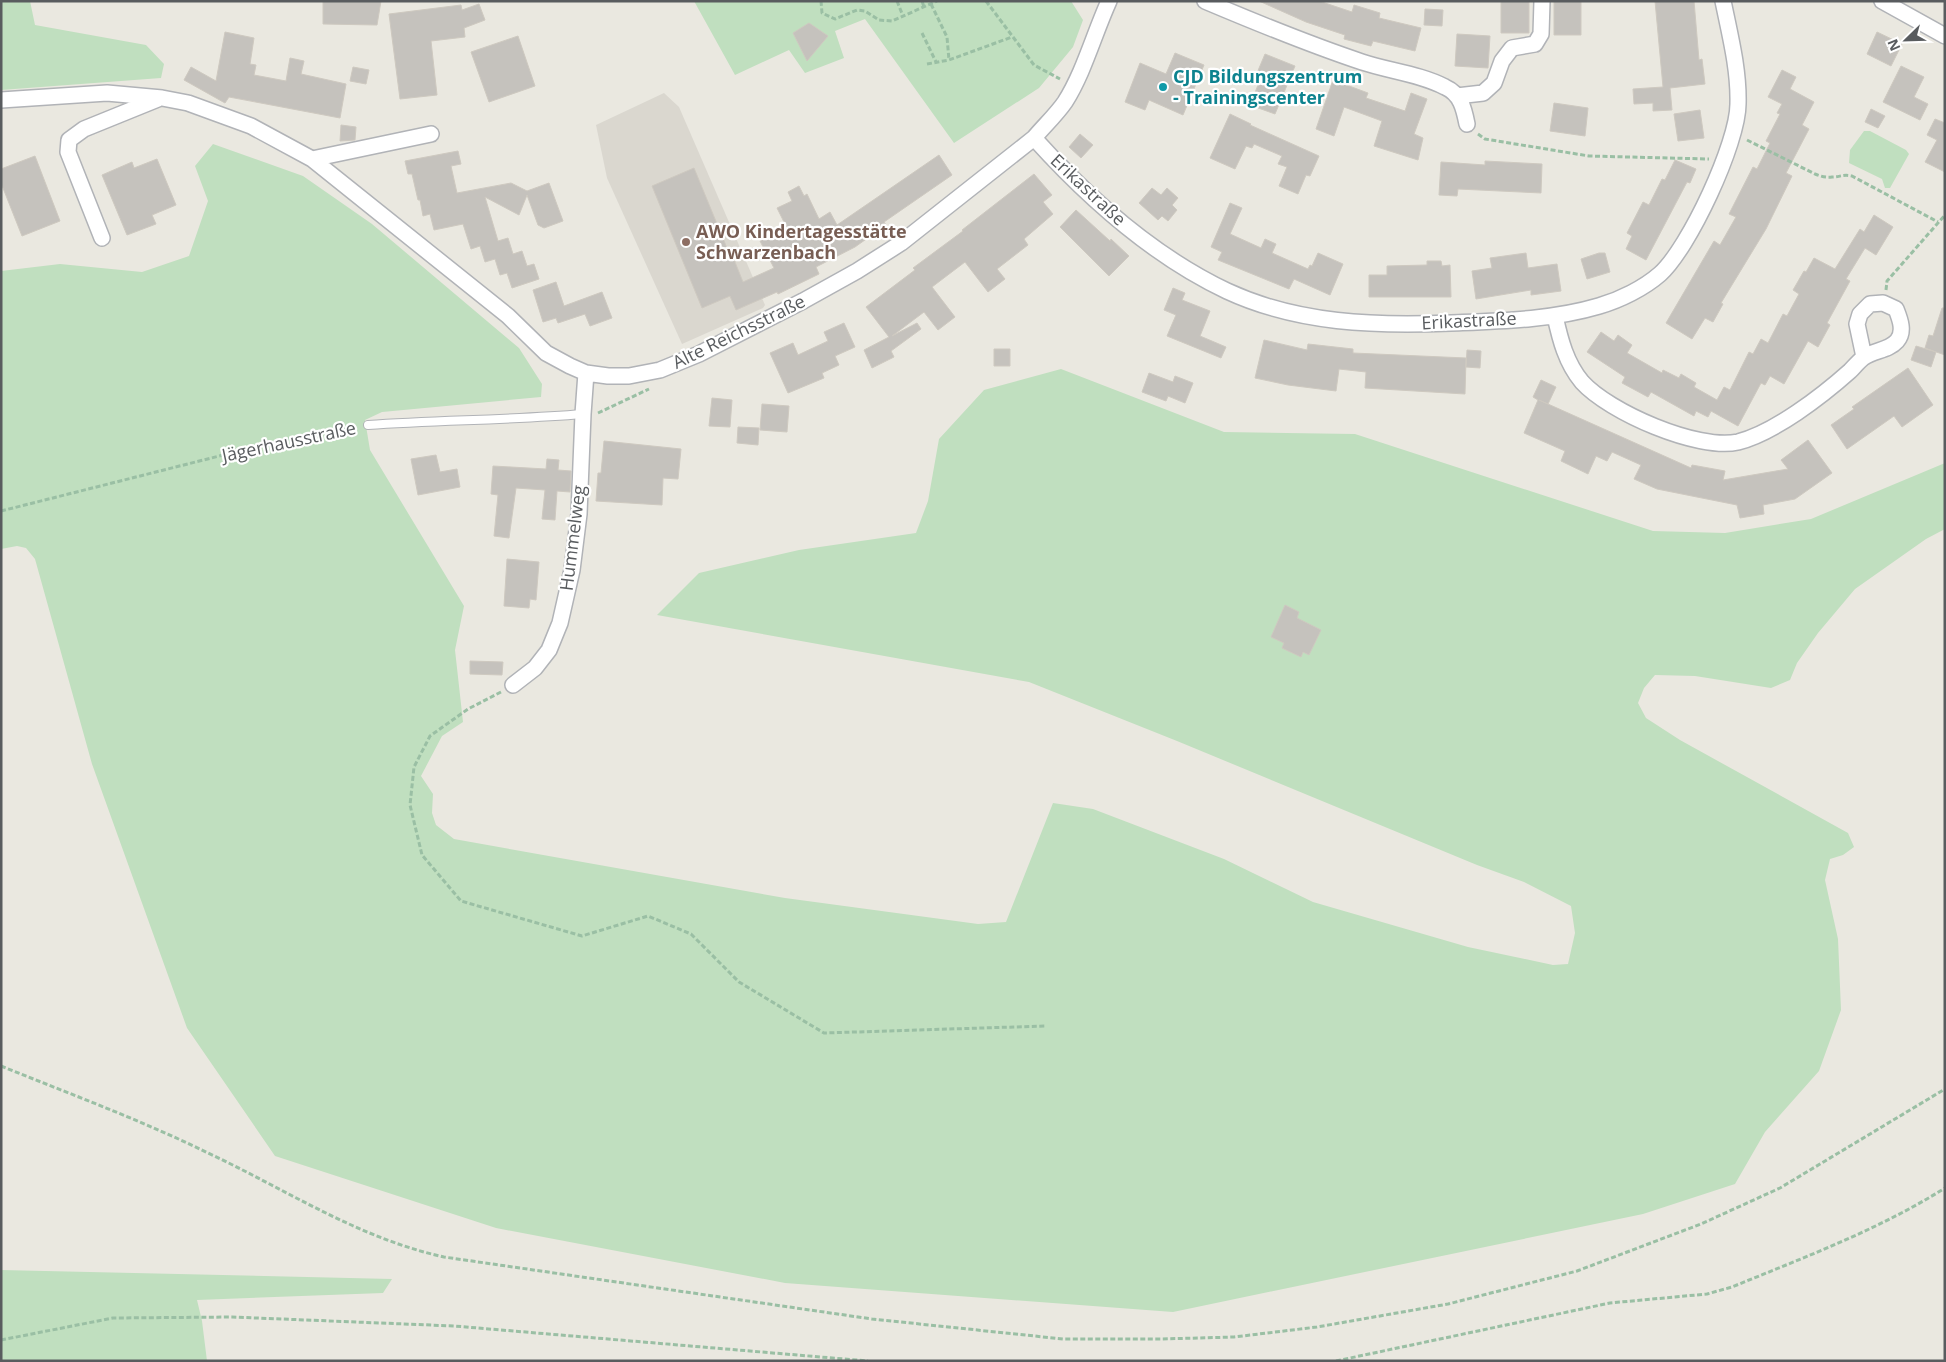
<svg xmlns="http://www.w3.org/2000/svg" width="1946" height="1362" viewBox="0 0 1946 1362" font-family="'Open Sans',sans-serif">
<rect width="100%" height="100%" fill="#eae8e0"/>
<path fill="#dad7cf" d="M664 93 679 107 765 305 763 308 682 344 607 178 596 125Z"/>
<path fill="#c0dfbf" d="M1 1H30L35 25 146 45 164 64 161 78 1 90Z
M694 1H1071L1083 20 1073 47 1039 88 954 143 865 19 835 31 844 58 805 73 789 50 735 75Z
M1864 131H1870L1906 150 1909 154 1890 188H1885L1882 179 1849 163 1850 150Z
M213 144 303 176 372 224 519 348 542 384 541 397 382 412 365 420 370 450 464 606 455 650 463 722 442 736 421 776 433 794 432 813 436 825 454 839 785 898 978 924 1006 922 1053 803 1093 809 1224 859 1313 902 1468 947 1553 965 1568 964 1575 933 1571 906 1524 882 1477 865 1177 741 1029 682 657 615 699 573 799 550 916 533 928 501 939 439 984 390 1061 369 1224 432 1355 434 1653 531 1725 533 1811 519 1945 463V529L1926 539 1855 589 1818 633 1797 663 1790 680 1771 688 1695 676 1655 675 1644 688 1638 703 1646 718 1680 740 1848 833 1854 847 1843 855 1830 859 1825 880 1838 939 1841 1010 1819 1071 1765 1132 1735 1184 1643 1214 1173 1312 785 1283 496 1228 275 1156 187 1028 92 764 35 559 26 548 17 546 1 549V271L60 264 142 272 189 256 208 201 195 166Z
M1 1270 392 1279 383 1293 197 1300 202 1321 207 1361H1Z"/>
<path fill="#c5c2bd" stroke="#cec9c0" d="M323 1H381L377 25 323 24Z
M1259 1H1319L1352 12 1354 5 1380 13 1379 18 1421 28 1415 51 1373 41 1371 46 1344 39 1345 35 1306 22Z
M1501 1H1529V33H1501Z
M1554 1H1581V35H1554Z
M1655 1H1694L1699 60 1702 59 1705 84 1670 88 1672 110 1653 111V103L1634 104 1633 89 1663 87Z
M479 4 485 20 464 28 465 37 431 41 437 95 400 99 389 14 461 5 462 10Z
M1425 9 1443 10 1442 26 1424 25Z
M809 23 828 36 807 61 793 33Z
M225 32 254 38 250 64 256 65 254 75 286 81 290 58 304 61 301 74 346 84 340 118 229 97 225 103 184 80 191 67 216 81Z
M1877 32 1902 44 1891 66 1867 54Z
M1457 34 1490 36 1488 68 1455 66Z
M518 36 535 86 489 102 471 52Z
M1175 53 1204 65 1183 115 1149 100 1145 110 1125 102 1140 63 1166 74Z
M1265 54 1295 66 1275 114 1250 105 1262 75 1257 73Z
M1901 66 1924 77 1914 97 1928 104 1920 120 1883 102Z
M353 67 369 70 366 84 350 81Z
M1782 70 1796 77 1790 89 1814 102 1802 125 1809 129 1786 173 1792 176 1766 229 1721 303 1723 304 1713 322 1705 318 1692 339 1666 323 1714 241 1720 245 1736 217 1729 214 1753 167 1757 169 1770 143 1766 141 1780 114 1777 113 1782 104 1768 97Z
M1333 80 1368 93 1366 98 1405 111 1411 93 1427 99 1414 134 1423 138 1418 160 1374 146 1382 121 1344 107 1334 136 1316 129Z
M1554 103 1588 108 1585 136 1550 131Z
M1871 109 1885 116 1878 128 1865 122Z
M1700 110 1704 138 1678 141 1674 114Z
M1230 114 1251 124 1250 125 1319 156 1310 176 1306 175 1298 194 1279 186 1287 167 1278 164 1282 156 1254 144 1252 148 1246 146 1235 169 1210 158Z
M1935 119 1945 123V172L1925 162 1937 140 1927 135Z
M341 125 356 127 355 140 340 141Z
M1080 134 1093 145 1081 158 1069 147Z
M458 151 461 164 451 166 457 193 511 183 527 191 549 183 563 221 544 228 538 225 527 195 519 215 485 197 498 241 508 238 513 254 522 251 527 266 534 264 539 279 512 288 507 273 500 275 495 259 485 262 480 246 471 249 463 224 434 230 430 214 423 216 420 200H418L412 174H408L405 161Z
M939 155 952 175 884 222 886 225 855 247 816 267 819 274 778 294 777 292 736 310 730 296 702 308 652 186 694 168 729 253 731 252 743 282 774 268 760 241 787 228 777 208 792 201 788 192 799 186 804 196 807 194 819 219 830 212 837 225Z
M35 156 60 221 22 236 1 183V169Z
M157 159 176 205 152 215 156 224 127 235 102 175 132 162 134 168Z
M1675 160 1696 169 1690 183 1687 182 1646 260 1626 249 1632 236 1627 233 1643 202 1649 205 1662 179 1665 180Z
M1485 161 1542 164 1541 193 1458 189 1457 196 1439 195 1441 162 1485 165Z
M1034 174 1052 195 1043 202 1053 214 1024 239 1028 245 997 269 1005 279 988 292 965 262 932 287 955 317 938 330 924 312 892 336 917 323 921 329 891 351 894 357 872 368 864 350 889 337 866 307 915 270 913 268 963 231 962 230Z
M1152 188 1161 195 1167 188 1178 198 1172 205 1177 210 1168 221 1162 216 1158 220 1139 203Z
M1230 203 1242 208 1230 234 1261 248 1265 239 1276 244 1272 253 1308 269 1310 265 1312 266 1318 253 1343 264 1330 295 1294 279 1289 289 1218 260 1222 252 1211 247Z
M1076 210 1110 241 1111 239 1129 256 1109 276 1060 227Z
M1874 215 1893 227 1876 255 1865 248 1846 279 1850 281 1827 323 1830 325 1818 347 1808 341 1784 384 1770 376 1765 385 1761 383 1738 426 1711 411 1708 417 1696 411 1694 416 1651 392 1648 397 1622 383 1625 377 1587 352 1601 332 1614 341 1618 335 1632 345 1627 353 1662 373 1663 370 1679 378 1681 374 1696 383 1694 387 1717 400 1724 387 1730 390 1749 352 1753 354 1761 339 1768 343 1783 314 1787 316 1799 294 1793 290 1804 271 1806 272 1814 258 1835 269 1860 229 1864 232Z
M1526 253 1528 268 1557 264 1561 291 1531 295V290L1476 299 1472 271 1492 268 1490 258Z
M1599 253H1605L1610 272 1587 279 1581 259Z
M1427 261H1441L1442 266 1450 265 1451 297H1369V275H1387V266L1427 265Z
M556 282 564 306 602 292 612 318 590 326 585 314 558 323 556 318 543 322 533 290Z
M1173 288 1185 293 1182 300 1210 311 1200 336 1226 347 1221 358 1167 336 1176 315 1164 310Z
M1942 308H1945V355L1925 348 1929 335 1933 336Z
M844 323 855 347 835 356 839 365 822 373 824 378 788 393 770 353 793 343 798 355 828 341 824 332Z
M1264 340 1307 350 1308 344 1353 349V353L1466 358 1465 394 1365 388 1366 372 1339 369 1336 391 1288 385 1255 378Z
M1916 346 1936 352 1931 367 1911 360Z
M994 349H1010V366H994Z
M1467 350 1481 351 1480 368 1466 367Z
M1908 368 1933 405 1902 427 1894 416 1847 449 1831 425 1854 409 1852 407Z
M1149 373 1173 382 1175 376 1193 383 1185 403 1168 396 1166 401 1142 392Z
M1541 380 1556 387 1548 404 1539 400 1691 468 1692 465 1725 471 1723 480 1788 469 1781 460 1808 440 1832 473 1795 499 1763 505 1764 514 1740 518 1737 505 1657 489 1634 479 1641 465 1612 452 1607 461 1596 456 1588 474 1561 461 1565 451 1524 433 1538 400 1533 397Z
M712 398 732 400 730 427 709 426Z
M762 404 789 406 787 432 760 430Z
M738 427 759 428 758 445 737 443Z
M604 441 681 449 678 479 663 478 662 505 596 501 598 473H601Z
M436 455 440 472 457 469 460 487 418 495 411 459Z
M547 459 559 460 558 470 571 471 570 492 557 491 555 520 542 519 545 490 516 488 509 538 494 536 498 495 491 494 493 466 546 469Z
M507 559 539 562 536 600 530 599 529 608 504 606Z
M1285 605 1299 612 1297 618 1321 630 1309 655 1303 652 1301 657 1282 648 1284 643 1271 637Z
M470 661 503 662 502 675 470 674Z"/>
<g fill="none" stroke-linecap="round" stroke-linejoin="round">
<defs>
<path id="service" d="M368 425C440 420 511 420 583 414"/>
<path id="minor" d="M1205 1C1257 23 1308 44 1362 62 1389 71 1420 74 1445 87 1461 94 1464 109 1467 124
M1882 1 1945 36
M1457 96 1483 93 1494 83 1502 61 1512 48 1535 44 1541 34 1542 1
M1 100 107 93 162 98 188 103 251 126 312 159 508 316 546 353 570 366 586 373 608 376H629L660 370 699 354 803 301 857 271 901 243 1034 138C1044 126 1056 115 1065 102 1084 72 1094 34 1109 1
M1034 138C1089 199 1153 256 1227 291 1298 324 1375 326 1451 323 1500 321 1552 320 1599 306 1620 300 1644 288 1660 274 1689 248 1738 143 1738 104 1739 70 1730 35 1723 1
M312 159 431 134
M102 238 68 152 69 140 84 129 158 99
M1555 316C1560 339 1566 363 1582 382 1609 412 1698 451 1738 442 1774 433 1822 396 1850 371 1854 367 1858 362 1863 358 1873 350 1888 351 1897 341 1905 332 1900 319 1896 309L1883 303 1870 304 1860 314 1857 324 1864 357
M513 685 535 668 549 650 560 623 572 570 579 514 583 414 586 373"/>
</defs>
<use href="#service" stroke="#b1b3b7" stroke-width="10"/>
<use href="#minor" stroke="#b1b3b7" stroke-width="18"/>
<path stroke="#9abfa4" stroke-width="3" stroke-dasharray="5 2.5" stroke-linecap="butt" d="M821 1 822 13 835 19 857 10 865 11 879 20 892 21 937 1
M897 1 903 16
M922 1 924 7
M986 1 1034 65 1060 79
M931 4 947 37 949 60 1012 37
M922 33 936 62
M927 64 949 60
M1478 134 1485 139 1589 156 1709 159
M1747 140 1815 174C1820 176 1826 178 1832 177 1840 177 1843 174 1852 176L1938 222
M1886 290 1887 281 1945 215
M598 413 649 389
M1 511 259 446 320 432 358 427
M501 692 468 709 430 736 414 767 410 805 422 855 461 901 582 936 648 916 691 934 739 982 824 1033 1045 1026
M1 1066C70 1094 141 1120 208 1153 287 1190 358 1238 444 1257L872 1319 1063 1339H1161L1234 1337 1317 1327 1448 1304 1577 1271 1701 1224 1780 1188 1945 1089
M1 1340 113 1318 232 1317 454 1326 868 1361
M1336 1361 1610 1303 1707 1294 1732 1287C1805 1257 1878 1230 1945 1188"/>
<use href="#service" stroke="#fff" stroke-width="8"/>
<use href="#minor" stroke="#fff" stroke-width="15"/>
</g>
<circle fill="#0f9aa8" stroke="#fff" stroke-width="2" cx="1163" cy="87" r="5"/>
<circle fill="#8d6e63" stroke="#fff" stroke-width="2" cx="686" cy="242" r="5"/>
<g text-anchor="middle" stroke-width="4.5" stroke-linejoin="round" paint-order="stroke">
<g font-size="18" font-weight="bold" fill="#0d838f" stroke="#fff" text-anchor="start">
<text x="1173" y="83">CJD Bildungszentrum<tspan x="1173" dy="21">- Trainingscenter</tspan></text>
</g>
<g font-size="18" fill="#595c5f" stroke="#fff">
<text transform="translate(1088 190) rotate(43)" y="6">Erikastraße</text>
<text transform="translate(1469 321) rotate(-3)" y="6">Erikastraße</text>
<text transform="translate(739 332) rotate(-26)" y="6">Alte Reichsstraße</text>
<text transform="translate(289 442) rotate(-12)" y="6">Jägerhausstraße</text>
<text transform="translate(573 538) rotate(-83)" y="6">Hummelweg</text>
</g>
<g font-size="18" font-weight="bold" fill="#785e54" stroke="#fff" text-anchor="start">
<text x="696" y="238">AWO Kindertagesstätte<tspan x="696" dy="21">Schwarzenbach</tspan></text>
</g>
</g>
<rect width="1946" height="1362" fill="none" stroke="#595c5f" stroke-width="5"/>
<g transform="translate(1906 40) rotate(247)" stroke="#ffffff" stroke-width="4" paint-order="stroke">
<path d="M0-4L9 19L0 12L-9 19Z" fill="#595c5f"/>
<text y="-8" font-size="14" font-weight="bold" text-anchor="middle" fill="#595c5f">N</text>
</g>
</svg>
